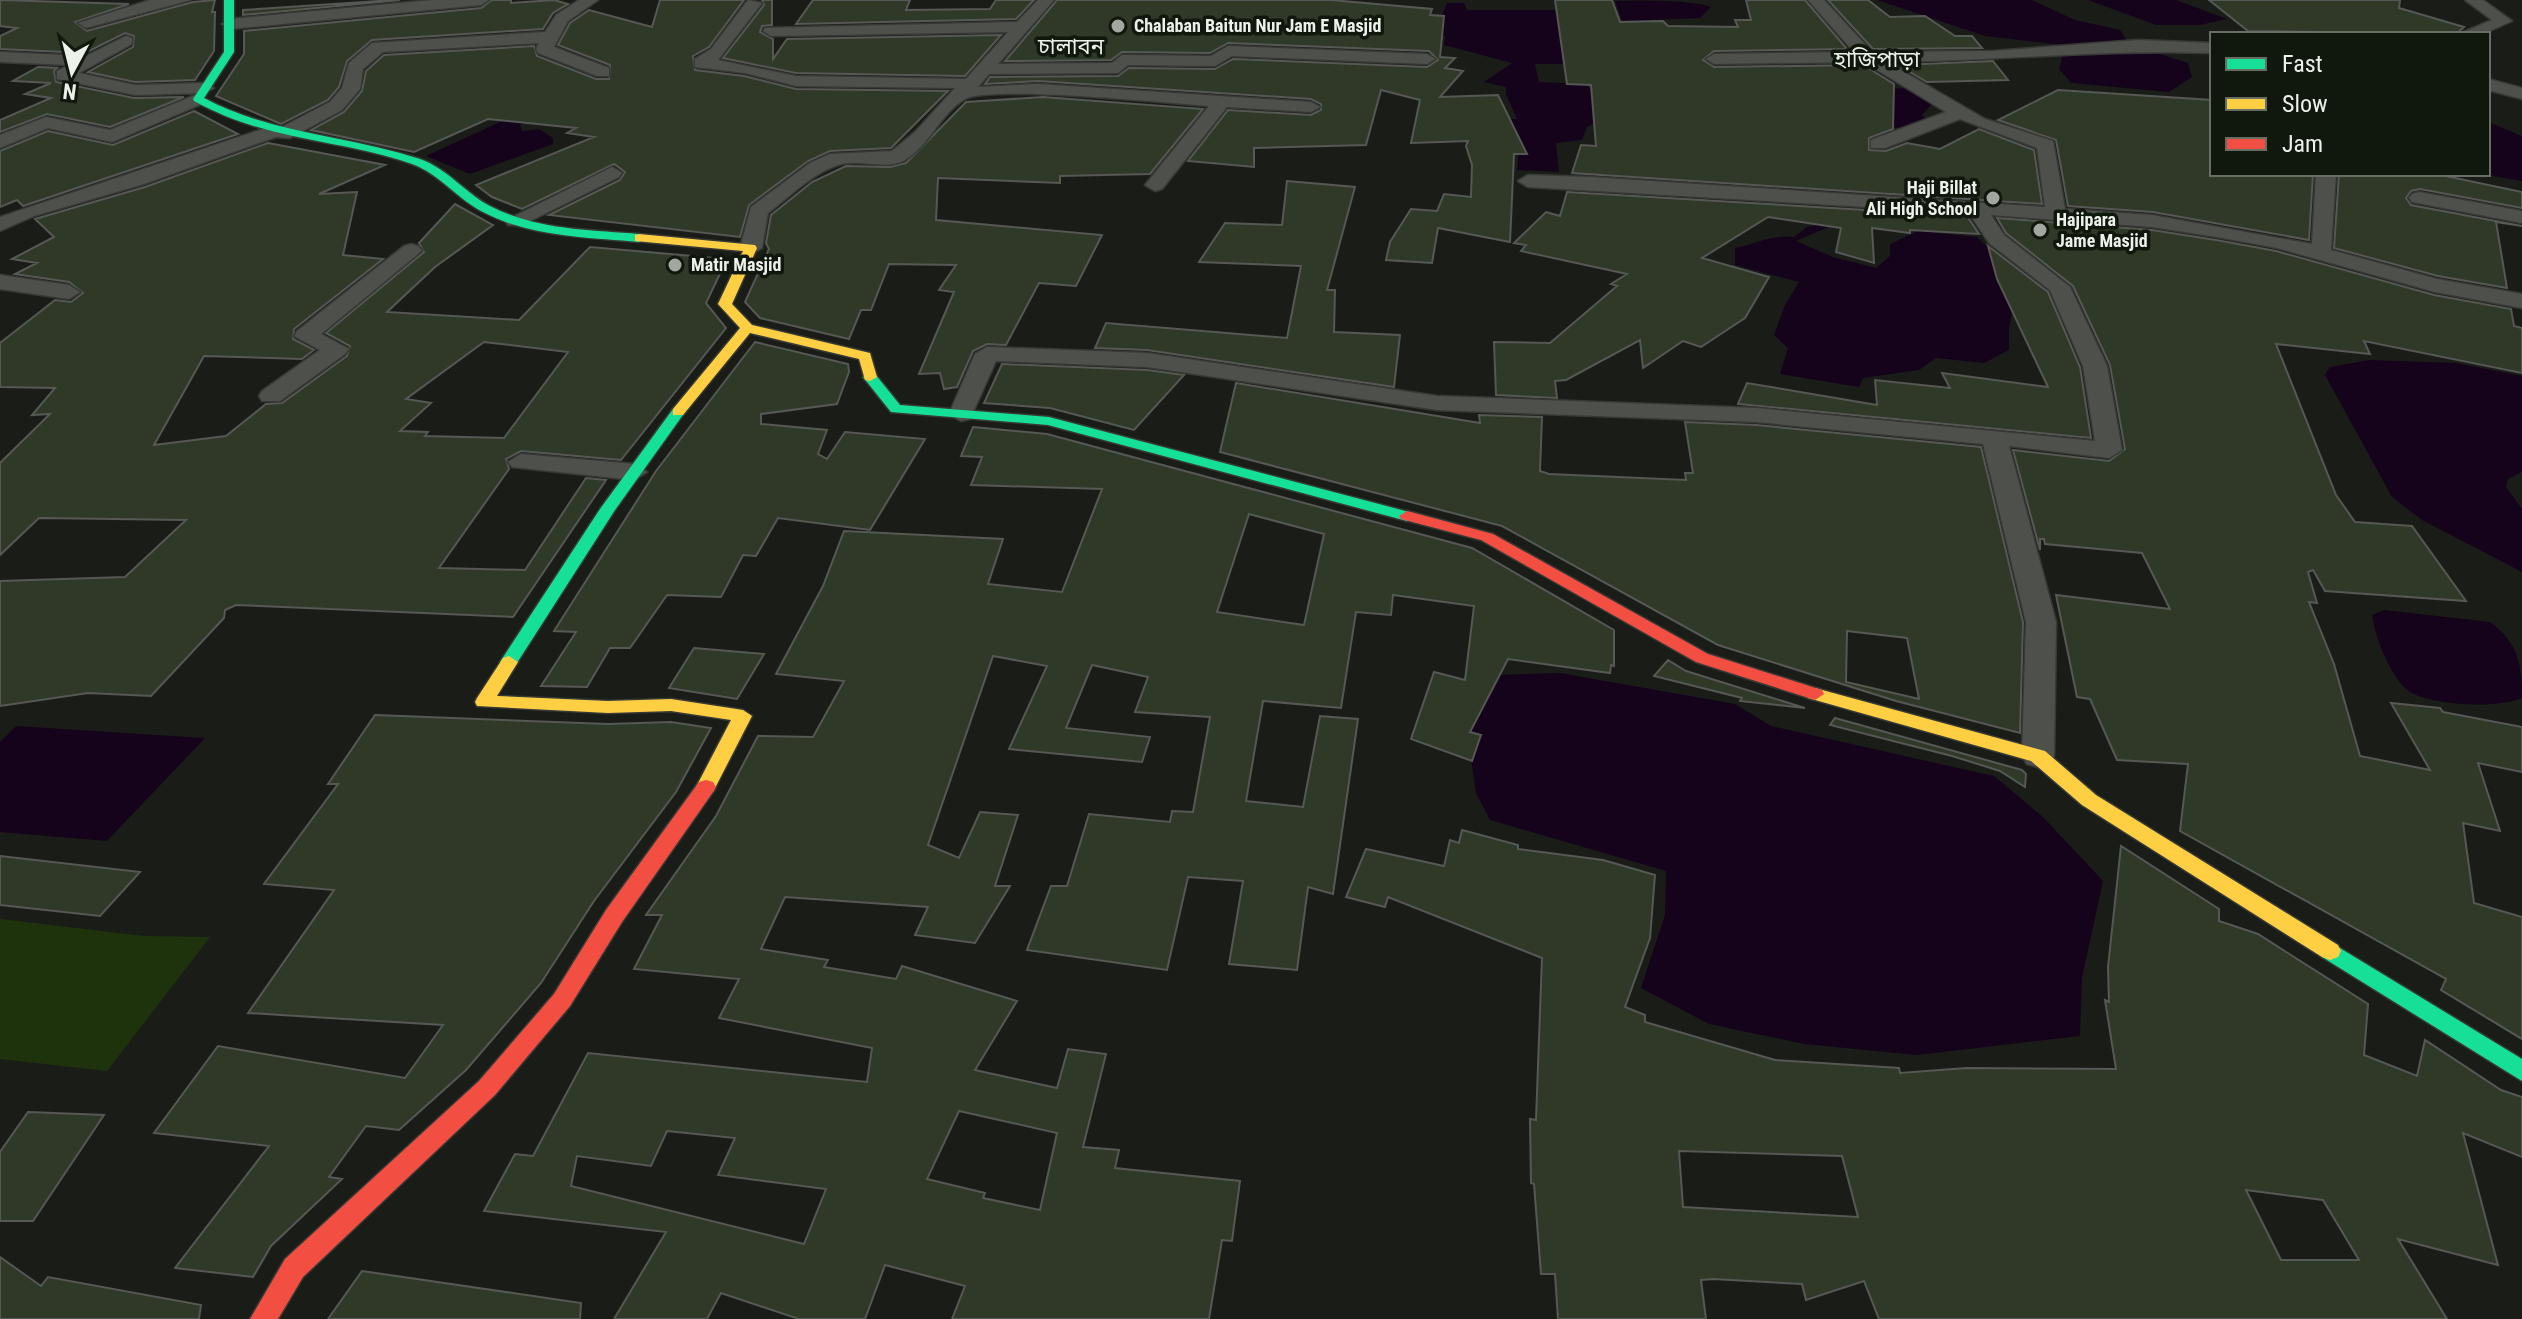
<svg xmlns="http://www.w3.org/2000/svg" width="2522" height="1319" viewBox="0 0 2522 1319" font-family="'Roboto Condensed','Noto Sans Bengali',sans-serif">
<rect width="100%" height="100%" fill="#1a1d17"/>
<path fill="#1e330c" d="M0 919 144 936 210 937 107 1071 0 1059Z"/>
<path fill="#15031b" d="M1877 0H2032L2075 20 2120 30 2128 42 2080 47 1985 36Z
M2088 0H2176L2227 19 2200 25H2156Z
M1615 1C1637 0 1693 0 1711 7L1700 18 1622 21Z
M1447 3H1464L1467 10H1561L1611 64H1535L1539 82 1586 84 1599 99 1603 119 1587 127 1582 140 1556 143 1559 172 1517 170 1520 140 1438 116 1517 119 1506 94V87L1484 82 1512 63 1444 45 1445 36 1436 31Z
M2151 51 2188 63 2192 77 2169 92 2071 83 2059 69 2063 55 2075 53Z
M1908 88 1928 98 1932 104 1922 115 1927 120 1903 128 1869 126 1866 90Z
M519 113 531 118 520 125 522 131 539 129 553 138V144L470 174 426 156Z
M2488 122 2522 136V181L2480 174H2488Z
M1826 207H1835L1831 226 1796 241 1833 257 1876 268 1890 256V244L1918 231 1977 237 2008 267 2013 308 2009 327V350L1984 363 1936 358 1919 370 1863 378 1859 387 1780 374 1788 348 1774 335 1785 305 1799 282 1735 265V248C1759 243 1767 235 1794 237L1807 227 1818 225Z
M2369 360 2456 363 2522 376V472L2508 479 2506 487 2522 509V572L2422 520 2392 497 2325 375 2330 367Z
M2384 610 2490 622C2519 643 2522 666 2522 698 2500 709 2425 706 2406 689 2389 673 2375 637 2372 615Z
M1560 673 1735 704 1771 726 1994 776 2043 817 2103 881 2082 978 2080 1036 1917 1055 1804 1044 1709 1024 1641 988 1665 915 1666 871 1490 820 1476 793 1467 732 1495 675Z
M16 726 205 738 107 841 0 832V742Z"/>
<path fill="#303828" stroke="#555854" stroke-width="2" fill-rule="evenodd" d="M0 0 129 4 75 22 87 31 193 2 215 0 212 12H215L214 51 195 80 135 82 88 72 133 47 134 36 125 33 85 53 0 49V36L17 28 0 26Z
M394 0H400L243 15V10Z
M492 0H511V3L554 0 568 4 553 13 543 29 372 40 347 61 339 87 328 100 281 124 216 96 244 54V31L481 8Z
M660 0H744L709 47 693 56 695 70 744 76 796 89 948 91 891 148 830 151 808 161 749 205 740 237 549 215 620 180 625 172 614 164 522 209 492 197 476 185 594 137 567 133 576 128 488 119 414 152 311 130 344 112 362 91 366 71 384 55 534 46 537 56 596 79H609L610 65 558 45 570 23 589 10 652 27Z
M762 0H772V25L762 26 760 32 773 39V59L787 39 1001 35 965 76 796 73 723 58 764 5Z
M813 0H910L906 10 990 9 996 0H1034L1016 19 796 24Z
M1057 0H1331L1432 9 1430 15 1444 16 1440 57 1455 58 1445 68 1463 71 1440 97 1498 95 1527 154H1514L1510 242 1438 228 1432 263 1386 260 1390 242 1411 209 1437 211 1444 194 1471 197 1472 165 1466 146 1468 141 1411 143 1420 100 1381 90 1366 145 1254 148V167L1188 161 1228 110 1311 115 1321 110V104L1311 99 1038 81 985 84 990 77 1118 76 1129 68 1215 69 1233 59 1427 67 1438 60 1429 51 1228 43 1210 53 1122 52 1111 60 1005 61Z
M1555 0H1612L1620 22 1663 21 1668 26 1738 27 1735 20H1751L1746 0H1805L1847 49 1714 51 1703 60 1714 67 1863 65 1894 84 1893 129 1869 138V150L1886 151 1907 143 1940 149 1979 129 2034 150 2042 204 1572 173 1581 145 1596 146 1591 85 1567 84Z
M1828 0H1868L1890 17 1925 16 1955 36H1972L1982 48 1873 49Z
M2209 0H2400L2399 8 2464 27 2456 34 2248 31Z
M1993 61 2008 80 1927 82 1898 65Z
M38 67 57 68 54 71 56 82 134 98 184 97 110 127 47 114 0 132V120L51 98 25 94 51 83 13 81Z
M2058 90 2212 100V174H2313L2309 240 2153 212 2068 206 2056 140 1998 120Z
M1043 97 1203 109 1150 174 1060 176V183L938 178 936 220 1102 235 1076 286 1039 283 1006 345 987 344 973 351 957 387 944 389 940 373 919 374 954 292 939 290 956 265 889 264 871 310H861L849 339 760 318 745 302 769 249 766 243 771 215 812 182 846 166 890 167 906 163 966 102Z
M194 111 238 134 23 206 17 200 0 207V151L48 131 113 145Z
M268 143 385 165 319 194 357 192 343 255 383 259 294 329 293 339 314 350 302 359 204 356 154 445 226 436 266 404 282 403 347 356 350 346 326 333 424 252 419 243 455 204 493 225 435 267 387 312 519 320 590 247 727 259 706 303 726 328 621 460 521 451 506 459 509 469 439 568 525 570 586 478 606 480 513 617 236 605 225 610 224 618 151 696 88 693 0 706V581L125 577 186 520 39 518 0 555V463L50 414 32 415 55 388 0 387V343L55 300 71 302 83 293 69 282 15 274 37 263 12 259 54 237 35 219 145 187ZM484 342 568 352 504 438 425 436 428 432 400 431 431 403 406 399Z
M2339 174H2436L2522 192V208L2420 189 2411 191 2406 198 2411 205 2522 226 2496 222 2507 288 2438 276 2334 248Z
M1287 181 1355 187 1327 290H1335L1334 332 1400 335 1394 387 1147 350 1095 348 1106 323 1287 338 1301 266 1199 262 1225 223 1282 225Z
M1567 192 1967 216 1979 234 1910 230V233L1872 228 1874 263 1836 252 1841 228 1768 217 1702 258 1769 277 1745 318 1701 347 1683 341 1643 368 1640 340 1566 380 1555 381 1557 398 1496 395 1494 342 1550 343 1617 286 1611 284 1627 274 1521 251 1526 245 1514 243 1546 212 1560 216Z
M1997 218 2152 230 2216 240 2276 251 2434 295 2511 309 2514 326 2522 328V373L2364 341 2370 354 2276 344 2336 495 2355 522 2412 526 2466 601 2325 591 2313 570 2308 572 2317 603 2309 602 2334 664 2360 756 2430 770 2391 703 2440 708 2443 712 2522 727V772L2478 763 2500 831 2463 823 2474 903 2522 917V1039L2441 990 2446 979 2180 831 2188 764 2117 760 2090 699 2077 697 2056 595 2170 609 2142 553 2045 544 2044 539H2040V550L2013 450 2109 461 2125 449 2110 365 2073 286 2006 233Z
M1988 246 2048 292 2080 367 2091 438 1738 404 1747 383 1877 405 1875 380 1950 388 1942 373 2048 387 1997 279Z
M755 342 848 364 849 372 837 404 761 414V424L827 430 818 454 827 459 845 432 925 439 870 530 778 518 756 556 743 555 721 597 667 595 630 648H610L587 687 541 686 576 632 554 631 656 471Z
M1002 364 1147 370 1184 375 1134 430 1050 408 984 403Z
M1236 383 1480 423 1479 415 1542 417 1540 471 1549 474 1686 480 1685 473H1693L1685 422 1756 425 1981 447 2023 622 2020 733 1896 701 1718 645 1502 526 1220 452ZM1847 631 1907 638 1919 699 1846 682Z
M973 427 1047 434 1472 548 1614 630V666L1611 665 1610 673 1508 659 1470 732 1481 735 1472 761 1411 739 1434 672 1465 680 1474 606 1393 595 1391 615 1356 612 1341 708 1263 701 1246 801 1303 807 1320 716 1358 719 1333 894 1308 887 1297 970 1229 964 1243 881 1188 877 1167 970 1027 950 1051 886H1067L1089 814 1170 822 1172 811 1193 812 1210 717 1135 712 1148 677 1092 665 1066 728 1150 737 1142 762 1009 749 1047 666 993 656 928 845 959 858 980 812 1018 815 995 886H1010L975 943 915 935 928 907 785 897 761 949 828 960 824 967 896 979 902 966 1017 1001 975 1070 1057 1088 1068 1049 1106 1054 1083 1147 1119 1150 1115 1168 1240 1181 1232 1241 1222 1240 1209 1319H952L965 1286 885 1265 865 1319H799L721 1293 707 1319H614L666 1232 484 1211 515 1154 533 1156 588 1053 867 1082 872 1048 719 1018 739 979 634 969 662 915H646L716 816 758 736 813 737 844 681 776 674 823 586 844 531 1003 539 988 584 1062 592 1102 489 971 485 982 457 961 456ZM1249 514 1324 534 1304 625 1217 612ZM959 1111 1057 1133 1040 1210 983 1198 985 1193 927 1179ZM667 1131 735 1138 718 1175 826 1189 804 1244 571 1186 577 1156 651 1166Z
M694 648 764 654 737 699 669 688Z
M1668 660 1686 671 1805 708 1740 701 1742 698 1654 676Z
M375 715 608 724 671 722 711 728 676 792 594 901 541 983 466 1070 399 1130 366 1126 329 1177 342 1179 271 1246 253 1277 175 1268 269 1146 154 1133 218 1046 405 1078 443 1025 248 1013 334 890 264 884 338 784H328Z
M1835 718 2022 770 2026 774 2025 787 2000 771 1952 756 1830 725Z
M1462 830 1518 845V849L1603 860 1655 875 1650 938 1625 1007 1645 1015V1022L1775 1060 1899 1068 1900 1073 1967 1068 2116 1069 2105 1000 2109 1002 2108 967 2121 846 2219 909V921L2258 934 2368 1004 2364 1055 2417 1076 2425 1040 2501 1090 2522 1097V1157L2463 1133 2498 1265 2398 1239 2447 1319H1879L1864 1281 1806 1300 1802 1284 1713 1279 1701 1280 1706 1319H1558L1555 1274H1541L1534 1184 1531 1183 1530 1119 1536 1120 1542 958 1388 897 1385 907 1346 897 1366 849 1444 866 1450 840 1459 843ZM1679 1151 1842 1156 1858 1217 1683 1207ZM2246 1190 2323 1200 2359 1260H2281Z
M0 856 140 872 100 916 0 905Z
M28 1112 104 1115 33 1221H0V1152Z
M0 1257 41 1286 48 1277 201 1305 199 1319H0Z
M362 1271 581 1303 580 1319H328Z"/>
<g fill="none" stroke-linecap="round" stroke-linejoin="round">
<defs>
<path id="street" d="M150 0H191L86 28 78 23Z
M432 0H489L481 5 230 29 222 24 230 19Z
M579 0H598L568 21 554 47 609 68V76H597L538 53 536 49 539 43 383 52 363 69 360 89 342 110 290 138 276 137 144 184 34 216 0 231V217L266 128H280L330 102 342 88 349 63 372 43 545 32 556 15Z
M748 0 762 3 718 60 796 76 966 79 1008 32 771 36 763 31 765 28 1017 22 1038 0H1054L998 64 1112 63 1122 55 1211 56 1228 46 1427 54 1435 59 1427 64 1232 56 1215 66 1128 65 1118 73 989 74 978 87 1038 84 1311 102 1320 107 1311 112 1227 107 1162 189 1155 191 1145 185 1209 106C1169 103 990 85 965 99 940 114 930 145 905 160 887 171 858 158 838 165 813 173 789 197 768 213L762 248 751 254 740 248 751 207 810 163 830 154 892 151 915 132 955 88 796 86 745 73 695 67V59L711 49Z
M1808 0H1824L1872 52 1993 51 2138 40 2212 43V53C2104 49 1996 61 1887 62L1985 119 2053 141 2065 209 2152 215 2312 244 2316 174H2336L2331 250 2437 279 2522 294V308L2435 292 2277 248 2217 237 2152 227 1991 215 2004 235 2070 287 2107 366 2122 450 2109 458 2009 446 2056 622 2054 756 2049 764 2038 767 2027 764 2022 756 2026 622 1983 444 1756 422 1437 410 1147 367 996 361 970 419 961 421 949 414 975 354 987 347 1147 353 1437 396 1756 408 2095 441 2083 366 2050 290 1989 243 1969 213 1528 187 1518 181 1528 175 1590 177 2045 207 2037 148 1960 119 1885 148H1871V140L1946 112 1864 62 1714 64 1706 59 1714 54 1854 52Z
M2465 0H2483L2512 21 2483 34H2459L2492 20Z
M126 36 132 38V44L79 73 135 85 205 83 214 88 205 93 135 95 57 79V71L69 65 0 62V52L86 56Z
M2488 79 2522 88V99L2488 90Z
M198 94 204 95V103L112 142 48 128 0 148V135L46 117 110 130Z
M612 167 622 173 619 177 522 225H508L505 221Z
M2419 192 2522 211V223L2412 202 2409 198 2412 194Z
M411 244 418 246 422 250 418 254 321 334 349 349 345 354 280 401H262L259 396 262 391 320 350 294 336 297 331 404 246Z
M0 275 69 285 80 292 69 299 0 289Z
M521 454 634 464 647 472 634 480 512 467 508 462Z"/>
<path id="fast" d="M224 0H234V52L204 98C274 135 347 135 420 159 448 169 465 193 490 206 536 230 589 230 639 234L645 238 639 242C586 237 531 237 483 212 457 199 440 174 412 164 336 138 269 142 194 101L193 99 224 52Z
M870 373 875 374 900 405 1049 417 1413 513 1415 516 1407 521 1048 425 891 412 863 377Z
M678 408 685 412 615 510 515 666H503L500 662 600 509 673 409Z
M2330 942 2522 1059V1081L2322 957 2319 951 2322 945Z"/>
<path id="slow" d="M639 234 755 245 757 248 732 304 752 325 870 353 877 377 870 381 865 380 859 359 750 333 683 415H673V409L740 328 718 304 743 251 635 241V235Z
M509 656 518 662 497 696 608 701 671 699 743 710 752 716 713 792H699L696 787 731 720 671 711 608 713 477 706 475 702 477 698 503 658Z
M1815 688 2045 751 2096 795 2338 945 2341 951 2338 957 2330 960 2322 957 2082 805 2031 761 1808 698 1806 694 1808 690Z"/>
<path id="jam" d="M1407 511 1493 534 1708 654 1822 690 1824 694 1815 700 1696 662 1481 540 1401 519 1399 516Z
M706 780 713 782 716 787 713 792 622 922 570 1006 495 1095 303 1277 278 1319H250L285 1259 479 1081 554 994 606 910 699 782Z"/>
</defs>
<use href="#street" stroke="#373935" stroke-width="3"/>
<use href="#fast" stroke="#373935" stroke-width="3"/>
<use href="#slow" stroke="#373935" stroke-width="3"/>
<use href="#jam" stroke="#373935" stroke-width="3"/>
<use href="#street" fill="#4e504c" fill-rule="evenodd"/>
<use href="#fast" fill="#16e098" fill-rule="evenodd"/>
<use href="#slow" fill="#ffcf43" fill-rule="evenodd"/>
<use href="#jam" fill="#f24e42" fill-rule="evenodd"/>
</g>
<g fill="#a2a7a0" stroke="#10170c" stroke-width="3">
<circle cx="1118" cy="26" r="8"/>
<circle cx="1993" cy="198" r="8"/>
<circle cx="2040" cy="230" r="8"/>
<circle cx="675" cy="265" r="8"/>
</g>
<g text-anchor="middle" stroke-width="7" stroke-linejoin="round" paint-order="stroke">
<g font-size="18" font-weight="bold" fill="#ecf1e9" stroke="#10170c" text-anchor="start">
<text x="1134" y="32">Chalaban Baitun Nur Jam E Masjid</text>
<text x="1977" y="194" text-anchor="end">Haji Billat<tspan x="1977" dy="21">Ali High School</tspan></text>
<text x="2056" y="226">Hajipara<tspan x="2056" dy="21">Jame Masjid</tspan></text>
<text x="691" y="271">Matir Masjid</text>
</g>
<g font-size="22" fill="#ecf1e9" stroke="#10170c">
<text x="1071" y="54">চালাবন</text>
<text x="1877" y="67">হাজিপাড়া</text>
</g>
</g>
<rect x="2210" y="32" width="280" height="144" fill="#10170c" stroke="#686e64" stroke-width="2"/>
<rect x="2226" y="58" width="40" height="12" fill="#16e098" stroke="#686e64" stroke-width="2"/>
<text x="2282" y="72" font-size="24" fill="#ecf1e9">Fast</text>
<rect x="2226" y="98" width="40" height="12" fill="#ffcf43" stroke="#686e64" stroke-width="2"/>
<text x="2282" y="112" font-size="24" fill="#ecf1e9">Slow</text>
<rect x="2226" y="138" width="40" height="12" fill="#f24e42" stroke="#686e64" stroke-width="2"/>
<text x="2282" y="152" font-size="24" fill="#ecf1e9">Jam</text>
<g transform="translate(72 72) rotate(187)" stroke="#10170c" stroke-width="6" paint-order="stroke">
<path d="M0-6L14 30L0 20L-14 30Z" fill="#ecf1e9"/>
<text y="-12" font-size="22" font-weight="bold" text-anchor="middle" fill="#ecf1e9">N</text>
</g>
</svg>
